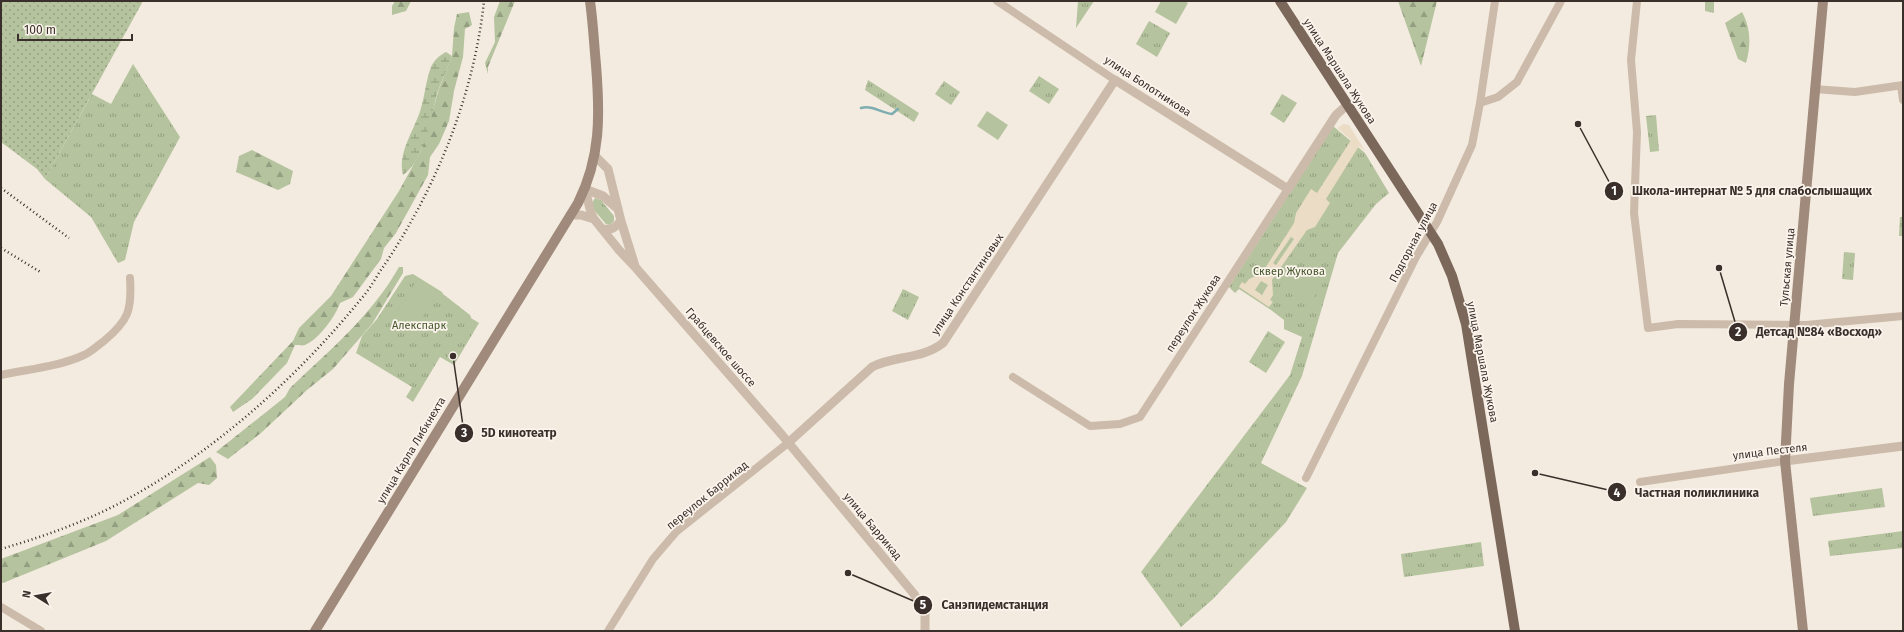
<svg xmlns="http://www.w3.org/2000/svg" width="1904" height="632" viewBox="0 0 1904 632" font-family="'Fira Sans',sans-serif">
<defs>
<pattern id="grass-tufts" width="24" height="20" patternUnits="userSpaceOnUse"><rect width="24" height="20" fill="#b5c39e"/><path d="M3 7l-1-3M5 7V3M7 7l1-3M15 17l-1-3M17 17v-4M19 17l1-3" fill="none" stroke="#949f81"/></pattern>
<pattern id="forest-firs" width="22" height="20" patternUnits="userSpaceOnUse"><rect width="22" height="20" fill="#b5c39e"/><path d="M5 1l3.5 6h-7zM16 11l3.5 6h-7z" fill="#949f81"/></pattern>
<pattern id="wetland-marsh" width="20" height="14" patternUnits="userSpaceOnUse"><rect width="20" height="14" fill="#b5c39e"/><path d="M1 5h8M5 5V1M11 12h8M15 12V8" fill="none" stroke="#949f81"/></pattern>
<pattern id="garden-dots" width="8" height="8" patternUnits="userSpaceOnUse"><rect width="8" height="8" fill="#b5c39e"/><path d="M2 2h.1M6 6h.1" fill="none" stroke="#949f81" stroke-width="1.8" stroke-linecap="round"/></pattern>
</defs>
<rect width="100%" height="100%" fill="#f3ebdf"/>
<path fill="url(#grass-tufts)" d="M1078 1H1094L1076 28Z
M1149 21 1170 33 1157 57 1136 44Z
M133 64 180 137 134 222 125 260 118 263 91 217 45 179 92 94 111 104Z
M1039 76 1059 89 1049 104 1029 91Z
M868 80 919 113 914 122 865 90Z
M944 81 960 92 951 105 935 94Z
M1282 94 1297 103 1284 123 1270 114Z
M1656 115 1659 151 1650 152 1646 116Z
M1333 126 1365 153 1389 193 1376 204 1338 253 1302 376 1261 463 1307 488 1286 522 1213 599 1181 627 1141 572 1290 375 1302 337 1284 329V320L1271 310 1239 289 1235 293 1229 287Z
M595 198 601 200 614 216V221L610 225 606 224 594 210 592 203Z
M1900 217H1903V236H1899Z
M1844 252 1855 253 1853 280 1842 279Z
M413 274 442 292 443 294 470 315 471 318 479 323 454 365 440 357 413 402 406 397 412 387 356 353 362 336 377 319 405 276Z
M903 289 919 297 908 320 892 311Z
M1268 331 1285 342 1266 373 1249 362Z
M1882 488 1885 507 1813 516 1810 498Z
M1903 531V548L1830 556 1828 541Z
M1481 542 1484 566 1404 577 1401 554Z"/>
<path fill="url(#forest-firs)" d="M395 1H411L406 11 392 15V6Z
M500 1H515L488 67V74L485 63 495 42 494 17Z
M1398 1H1437L1421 66Z
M1705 1H1714V13L1705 11Z
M469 12 472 25 465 29 463 57 454 91 449 121 439 144 430 157 428 175 396 233 384 248 381 259 353 297 340 303C336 316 318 340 305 345 303 346 298 345 295 345L287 363 252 399 233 412 230 407 293 341 299 328 331 296 399 191 421 151 439 89 452 56 454 28 457 14Z
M1742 12C1751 28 1751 46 1746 63L1738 59 1725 23Z
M252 150 293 171 290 184 278 190 236 172 239 156Z
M399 267H403V273L372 324 333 369 307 390 261 433 228 459 216 452 285 397 290 388C330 350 372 315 399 267Z
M210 457 216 465 217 478 209 485 198 483 106 541 3 583 1 582V559L118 515Z"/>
<path fill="url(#wetland-marsh)" d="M446 52 452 56C448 68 442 79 438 91 430 117 426 159 403 175 397 152 415 130 421 108 425 95 426 80 431 67 434 60 440 55 446 52Z"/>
<path fill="url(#garden-dots)" d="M1 1H143L45 179 37 169 1 142Z"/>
<path fill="#b5c39e" d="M1161 1H1185L1188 3 1176 24 1155 12Z
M987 111 1008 125 998 140 977 126Z
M1311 263 1329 274 1309 305 1291 294Z
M418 279 439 292 414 330 394 317Z"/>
<path fill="#ebdcc6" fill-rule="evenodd" d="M1343 124 1349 125 1365 151 1359 146 1326 199 1330 203 1315 227 1307 230 1272 280 1273 295 1270 300 1273 302 1269 307 1239 287 1242 282 1245 284 1249 279 1262 273 1294 223 1296 213 1311 189 1317 193 1351 140 1338 128ZM1291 237 1294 239 1276 265 1273 263ZM1261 281 1268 285 1262 295 1255 290Z"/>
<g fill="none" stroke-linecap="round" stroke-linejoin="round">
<path stroke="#7dadb1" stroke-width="2.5" d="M861 108C873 105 881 113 892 114L898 109"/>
<path stroke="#cba" stroke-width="8" d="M997 1 1115 80
M1637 1 1631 60 1637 132 1634 213 1648 328 1678 324 1806 325 1903 316
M1901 86 1903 100
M1814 89 1855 92 1903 85
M1480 103 1498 97 1517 82 1561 1
M1 375C29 369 58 367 84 355 91 352 98 345 104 341 129 320 132 310 130 278
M1013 377 1090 426 1120 424 1140 417 1288 189
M1306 478 1416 257 1437 222 1472 145 1480 103 1495 1
M1640 482 1785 461
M1 607 41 631
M608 631 653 559 677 531 788 443"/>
<path stroke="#cba" stroke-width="9" d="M595 156 608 169 621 221 635 266
M585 189 591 213 594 219 619 250 636 268 782 435 914 594 925 613V631
M585 189 603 196 618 209
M570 215H581L594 219
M603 229C612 231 615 227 621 221
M788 443 872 367C895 355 921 360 943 343L1115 80 1288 189 1336 115 1347 105
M1785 461 1903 446"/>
<path stroke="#a08a7b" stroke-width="10" d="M315 631 578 203C601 157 600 115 596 65 594 44 593 22 590 1
M1803 631 1785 461 1789 384 1823 1"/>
<path stroke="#7c675b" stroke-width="10" d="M1280 1 1438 244 1452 276 1466 324 1515 631"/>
<path stroke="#3a2f2a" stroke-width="2.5" stroke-dasharray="1 3" stroke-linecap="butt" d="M1 188 69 238
M1 248 42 273
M1 549C42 537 82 523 120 503 212 454 296 379 361 299 370 289 376 277 383 267 436 189 474 95 484 1"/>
</g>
<g text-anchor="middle" stroke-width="3.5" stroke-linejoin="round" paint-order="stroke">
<g font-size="11" fill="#3a2f2a" stroke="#fbf4ec">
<text transform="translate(1340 71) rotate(57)" y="4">улица Маршала Жукова</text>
<text transform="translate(1148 86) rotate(33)" y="4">улица Болотникова</text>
<text transform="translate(1413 242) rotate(-62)" y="4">Подгорная улица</text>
<text transform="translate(1787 267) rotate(-85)" y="4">Тульская улица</text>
<text transform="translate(967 284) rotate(-56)" y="4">улица Константиновых</text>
<text transform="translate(1193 313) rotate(-57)" y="4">переулок Жукова</text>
<text transform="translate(721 347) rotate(49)" y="4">Грабцевское шоссе</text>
<text transform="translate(1483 362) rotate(79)" y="4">улица Маршала Жукова</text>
<text transform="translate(411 450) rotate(-59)" y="4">улица Карла Либкнехта</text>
<text transform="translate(1770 451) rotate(-7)" y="4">улица Пестеля</text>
<text transform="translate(707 495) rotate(-39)" y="4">переулок Баррикад</text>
<text transform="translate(873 526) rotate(50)" y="4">улица Баррикад</text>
</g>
<g font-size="11" fill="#47582d" stroke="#fbf4ec">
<text x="1289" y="275">Сквер Жукова</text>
<text x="419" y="329">Алекспарк</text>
</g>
</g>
<path fill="none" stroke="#3a2f2a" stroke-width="1.5" d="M1578 124L1614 191M1719 268L1738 332M453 356L464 433M1535 473L1617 492M848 573L923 605"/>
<g fill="#3a2f2a" stroke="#fbf4ec" stroke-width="1.5">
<circle cx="1578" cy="124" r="4"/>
<circle cx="1719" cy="268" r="4"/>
<circle cx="453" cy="356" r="4"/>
<circle cx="1535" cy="473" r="4"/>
<circle cx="848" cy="573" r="4"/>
<circle cx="1614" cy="191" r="10"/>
<circle cx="1738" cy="332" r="10"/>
<circle cx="464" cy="433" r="10"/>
<circle cx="1617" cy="492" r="10"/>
<circle cx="923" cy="605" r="10"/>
</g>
<g font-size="12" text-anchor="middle" font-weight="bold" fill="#fff">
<text x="1614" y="195">1</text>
<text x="1738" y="336">2</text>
<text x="464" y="437">3</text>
<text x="1617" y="497">4</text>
<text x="923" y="609">5</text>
</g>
<g font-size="12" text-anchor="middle" font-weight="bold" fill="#3a2f2a" stroke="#fbf4ec" stroke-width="3.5" stroke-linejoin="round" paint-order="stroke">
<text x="1752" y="195">Школа-интернат № 5 для слабослышащих</text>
<text x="1819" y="336">Детсад №84 «Восход»</text>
<text x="519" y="437">5D кинотеатр</text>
<text x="1697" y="497">Частная поликлиника</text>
<text x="995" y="609">Санэпидемстанция</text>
</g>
<rect width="1904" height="632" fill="none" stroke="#3a2f2a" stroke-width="4"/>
<g transform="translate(36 596) rotate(281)" stroke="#fbf4ec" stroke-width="3" paint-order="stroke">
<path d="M0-3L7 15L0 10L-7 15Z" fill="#3a2f2a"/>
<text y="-6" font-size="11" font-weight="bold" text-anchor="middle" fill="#3a2f2a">N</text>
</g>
<path d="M18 34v6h114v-6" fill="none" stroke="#3a2f2a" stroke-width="2"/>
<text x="24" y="34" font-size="12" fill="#3a2f2a" stroke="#fbf4ec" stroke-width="3" paint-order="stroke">100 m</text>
</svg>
